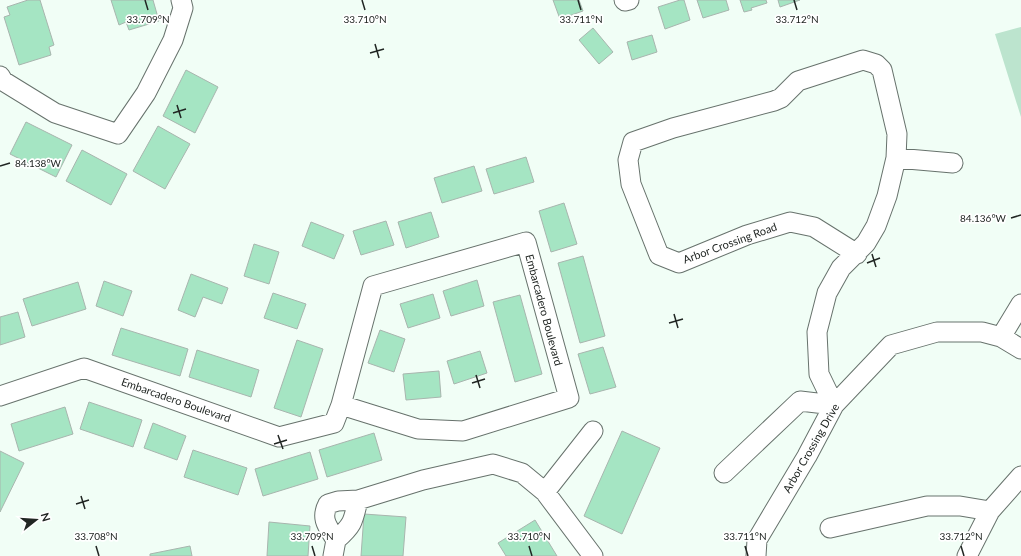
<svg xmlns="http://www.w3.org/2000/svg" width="1021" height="556" viewBox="0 0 1021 556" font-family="Lato,sans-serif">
<rect width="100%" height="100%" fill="#f1fef6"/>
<path fill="#bce4ce" d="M1021 27V117L995 34Z"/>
<path fill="#a5e5c3" stroke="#a8b5ae" d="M28 0H40L54 45 49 47 51 55 19 65 4 17 10 15 7 7Z
M111 0H153L159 21 129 30 126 22 119 25Z
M553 0H579L583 11 560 19Z
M680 0H684L690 20 665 29 658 7Z
M697 0H726L729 10 703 18Z
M740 0H766L767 3 751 8 752 10 744 12Z
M778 0H800L780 7Z
M593 28 613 52 599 64 579 40Z
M652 35 657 52 632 60 627 42Z
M186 70 218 87 195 133 163 116Z
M26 122 72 145 56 177 10 154Z
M158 126 190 144 165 189 133 171Z
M82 150 127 174 111 205 66 181Z
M526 157 534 182 494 194 486 169Z
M474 166 482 191 442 203 434 178Z
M564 203 577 244 551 252 539 211Z
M431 212 439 237 406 248 398 222Z
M386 221 394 245 361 255 353 231Z
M311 222 344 235 334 259 302 246Z
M254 244 279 252 269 284 244 276Z
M583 256 605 336 580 343 558 263Z
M191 274 228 288 222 304 203 297 195 317 178 310Z
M477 280 484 306 451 316 443 291Z
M104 281 132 291 123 316 96 306Z
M78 282 86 309 32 326 23 299Z
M273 293 306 304 297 329 264 318Z
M433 294 440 318 408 328 400 304Z
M520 295 542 374 515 382 493 302Z
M18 312 25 337 0 345V317Z
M121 328 188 349 180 376 112 355Z
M380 330 405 339 394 372 368 363Z
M297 340 323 349 301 417 274 408Z
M603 347 616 387 590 394 578 354Z
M197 350 259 370 251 397 189 377Z
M480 351 487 373 454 384 447 361Z
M439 371 441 397 406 400 403 374Z
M89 402 142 420 133 447 80 429Z
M65 407 73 434 19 451 11 424Z
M153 423 186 436 177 460 144 448Z
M622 431 660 448 622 534 584 516Z
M374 433 382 460 327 477 319 450Z
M193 450 247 468 238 495 184 477Z
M0 451 24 463 0 512Z
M310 452 318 479 263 496 255 469Z
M364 514 406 517 403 556H361Z
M535 520 557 556H506L498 543Z
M269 522 310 526 308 556H267Z
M190 546 192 556H150V554Z"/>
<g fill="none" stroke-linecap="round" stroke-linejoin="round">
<defs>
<path id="minor" d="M624 0 625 1 629 0
M0 76 3 81 55 113 118 134 146 93 173 40 183 8 181 0
M896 158 953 163
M1001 337 1021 304
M0 396 84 368 279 437 334 423 341 405 418 429 463 431 569 398 526 242 373 286 341 405
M834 405 819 374 817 332 827 293 841 268 866 243 876 226 887 196 896 158 897 134 882 70 876 64 863 60 798 81 781 98 774 101 673 128 633 142 628 160 631 184 659 255 679 263 747 235 790 222 814 227 857 254
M724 473 800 401 834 405
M830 528 927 506H960L990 511 1021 476
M336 540C328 527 320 519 328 504L338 501 358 500 423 480 493 464 522 473 545 492
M333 556 336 540C353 525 353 522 358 500
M593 556 545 492 593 431
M756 556 757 540 807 456 834 405 891 345 937 332H982L1001 337 1021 349
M967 556 990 511"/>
</defs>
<use href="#minor" stroke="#67726c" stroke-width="21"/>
<use href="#minor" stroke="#fff" stroke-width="19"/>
</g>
<path fill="none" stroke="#212623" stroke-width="1.5" d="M145 0 148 10M362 0 365 10M578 0 581 10M794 0 797 10M375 44 379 58M370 53 384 49M177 105 181 118M173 113 186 109M0 166 10 163M1011 218 1021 215M872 254 876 267M867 263 880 258M674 314 678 328M669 323 683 319M476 375 480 388M472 383 485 379M278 435 283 449M274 444 287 440M81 496 85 509M76 504 89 500M96 546 99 556M312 546 315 556M529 546 532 556M745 546 748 556M961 546 964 556"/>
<g text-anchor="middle" stroke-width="3.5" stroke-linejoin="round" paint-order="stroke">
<g font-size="11" fill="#212623" stroke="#fff">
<text transform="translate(730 243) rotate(-20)" y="4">Arbor Crossing Road</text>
<text transform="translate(544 310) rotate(75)" y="4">Embarcadero Boulevard</text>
<text transform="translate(176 400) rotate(19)" y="4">Embarcadero Boulevard</text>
<text transform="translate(811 448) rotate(-60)" y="4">Arbor Crossing Drive</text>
</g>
</g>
<g font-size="10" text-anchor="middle" fill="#212623" stroke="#fff" stroke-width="3.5" stroke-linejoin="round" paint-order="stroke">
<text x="148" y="23">33.709°N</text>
<text x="365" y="23">33.710°N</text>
<text x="581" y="23">33.711°N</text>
<text x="797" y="23">33.712°N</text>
<text x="38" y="167">84.138°W</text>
<text x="983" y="222">84.136°W</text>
<text x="96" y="540">33.708°N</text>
<text x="312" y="540">33.709°N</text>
<text x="529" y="540">33.710°N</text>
<text x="745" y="540">33.711°N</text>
<text x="961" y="540">33.712°N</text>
</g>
<g transform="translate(36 520) rotate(73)" stroke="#ffffff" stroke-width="3" paint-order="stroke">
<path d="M0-3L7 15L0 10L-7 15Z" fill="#212623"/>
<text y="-6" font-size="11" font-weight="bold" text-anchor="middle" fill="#212623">N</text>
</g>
</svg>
